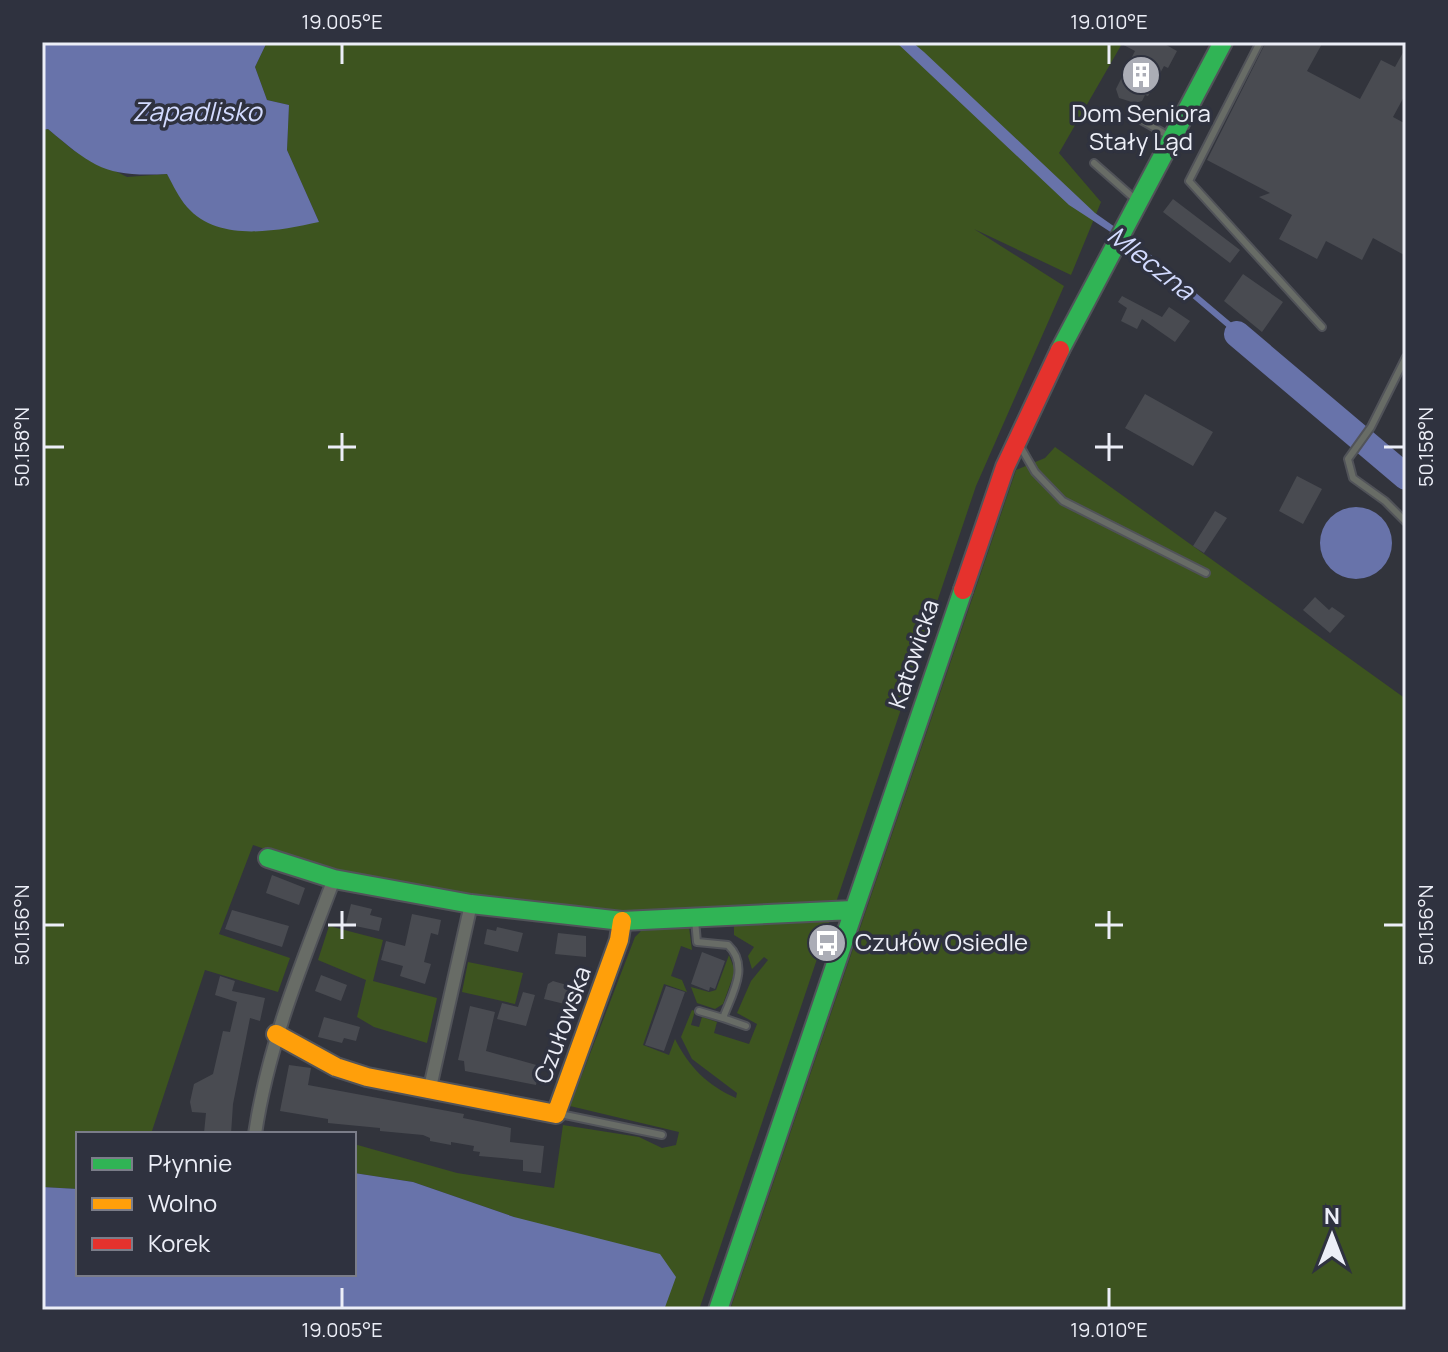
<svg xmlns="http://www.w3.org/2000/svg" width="1448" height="1352" viewBox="0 0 1448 1352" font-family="Manrope,sans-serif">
<rect width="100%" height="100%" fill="#32343c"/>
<path fill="#3d541f" d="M267 42H1123L1059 153 1101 202 1071 275 974 229 1064 286 976 486 699 1310H664L514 1217 413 1182 354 1173V1144L457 1173 554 1188 563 1125 639 1137 662 1148 676 1145 679 1132 570 1106 635 937 641 931 689 927 692 950 681 946 671 976 682 980 687 992 664 984 643 1045 669 1055 675 1039C689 1067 707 1085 736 1098L737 1093 692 1059 681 1037 692 1010 695 1011 691 1025 699 1027 702 1017 717 1022 714 1033 749 1044 757 1024 737 1013 751 981 768 960 764 957 752 969 748 956 754 947 734 935V925L737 924C574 907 408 902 253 845L219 934 290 958 278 992 205 970 151 1134H78V1189L42 1187V130L48 129 73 150 127 177 167 174 186 206 319 222 287 150 289 105 267 100 255 67Z
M1055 447 1406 699V1310H730L1016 470 1045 458Z
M329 926 383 940 373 981 437 998 427 1043 374 1027 357 1017 366 980 318 960Z
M729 955 735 971 723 1004 715 1009 697 1003 691 987 709 992 716 990Z
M468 962 523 973 515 1004 462 992Z"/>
<path fill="#6873aa" d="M42 42H267L255 67 267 100 289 105 287 150 319 222C277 231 219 243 187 207 179 198 173 185 167 174 106 177 94 168 48 129L42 130Z
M896 42H912L924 52 1095 213 1132 239 1266 352 1262 357 1129 244 1069 205Z
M1320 543a36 36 0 1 1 72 0a36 36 0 1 1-72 0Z
M354 1173 413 1182 514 1217 660 1254 676 1277 664 1310H42V1187L78 1189V1274H354Z"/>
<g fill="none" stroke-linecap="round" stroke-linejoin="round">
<path stroke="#6873aa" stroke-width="26" d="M1237 334 1406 477"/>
</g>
<path fill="#494b51" d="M1118 42H1161L1177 51 1168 68 1164 66 1148 96 1145 95 1142 101 1135 103 1119 98 1116 89 1135 51Z
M1266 42H1323L1307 71 1360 99 1381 60 1395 67 1406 47V93L1393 117 1406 124V256L1373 238 1362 260 1326 241 1317 259 1279 239 1292 215 1259 197 1270 193 1207 160Z
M1173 199 1240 250 1230 263 1163 212Z
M1243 274 1283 302 1262 332 1224 301Z
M1122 296 1162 317 1169 307 1190 321 1175 342 1142 319 1137 329 1121 321 1127 308 1118 302Z
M1145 394 1213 432 1193 466 1125 428Z
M1297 476 1322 489 1303 524 1279 511Z
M1215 511 1227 518 1204 553 1193 546Z
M1315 597 1329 610 1332 607 1345 616 1330 633 1303 610Z
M272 875 305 888 299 905 266 893Z
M351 904 372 909 370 915 382 918 379 931 346 924Z
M232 910 289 926 282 947 225 929Z
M412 914 441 920 438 935 431 933 424 962 431 964 425 984 400 976 403 966 381 960 386 941 405 946Z
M497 927 523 933 518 952 484 944 487 929 496 931Z
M558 933 586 936V957L555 954Z
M702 952 725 961 715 989 710 987 709 991 691 984Z
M321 975 347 985 341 1001 315 991Z
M220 976 235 981 232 991 265 998 260 1021 250 1018 233 1104 231 1134 204 1133 206 1113 192 1112 190 1102 194 1084 213 1074 223 1031 230 1032 237 1002 215 995Z
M553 981 577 988 573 1006 544 999 548 984Z
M666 986 685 992 664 1051 645 1045Z
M523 992 535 995 526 1026 497 1019 502 1003 518 1007Z
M470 1006 495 1012 486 1051 540 1066 536 1085 465 1071 464 1061 458 1060Z
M324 1017 360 1027 356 1041 344 1038 342 1043 318 1037Z
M289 1065 311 1068 308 1085 464 1114 463 1118 511 1128 510 1142 544 1146 541 1173 523 1171V1160L479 1156 480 1152 473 1151 474 1146 451 1142V1145L430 1141V1138L423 1135 380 1131V1128L338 1124 328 1123V1119L280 1111Z"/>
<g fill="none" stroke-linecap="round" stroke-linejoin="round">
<defs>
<path id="lane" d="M1260 42 1189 181 1322 327
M1139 119 1169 136
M1094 163 1136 200
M1406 357 1371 427 1348 459 1353 478 1385 501 1406 522
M1020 446 1035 472 1063 501 1206 573
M695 920 697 942 728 945C750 966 732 994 723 1018L746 1026
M699 1011 723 1018
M560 1114 662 1135"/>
<path id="street" d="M429 1092 471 904
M255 1134C268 1045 302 963 334 879"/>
<path id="fast" d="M1060 350 1223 42
M268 858 334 879 471 904 622 921 853 910
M718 1310 963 590"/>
<path id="slow" d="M276 1034 336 1067 367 1077 556 1114 619 940 622 921"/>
<path id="jam" d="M963 590 1005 467 1060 350"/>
</defs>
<use href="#lane" stroke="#515359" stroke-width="10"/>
<use href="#street" stroke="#515359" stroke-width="16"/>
<use href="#fast" stroke="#515359" stroke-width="22"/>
<use href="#slow" stroke="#515359" stroke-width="22"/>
<use href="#jam" stroke="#515359" stroke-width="22"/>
<use href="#lane" stroke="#686c66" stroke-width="6"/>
<use href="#street" stroke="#686c66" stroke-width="12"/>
<use href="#fast" stroke="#30b455" stroke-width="18"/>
<use href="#slow" stroke="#ff9f0a" stroke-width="18"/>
<use href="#jam" stroke="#e5322d" stroke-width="18"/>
</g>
<path fill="none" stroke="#eceef7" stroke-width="3" d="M342 44V64M1109 44V64M342 433V461M1109 433V461M44 447H64M328 447H356M1095 447H1123M1384 447H1404M342 911V939M1109 911V939M44 925H64M328 925H356M1095 925H1123M1384 925H1404M342 1288V1308M1109 1288V1308"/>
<defs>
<symbol id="building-disc" viewBox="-11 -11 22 22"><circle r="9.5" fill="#abadb6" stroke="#2f323f"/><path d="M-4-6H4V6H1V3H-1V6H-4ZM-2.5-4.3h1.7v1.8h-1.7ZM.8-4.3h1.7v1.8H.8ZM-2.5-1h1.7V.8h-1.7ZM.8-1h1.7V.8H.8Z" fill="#fff"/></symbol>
<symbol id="bus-disc" viewBox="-11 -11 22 22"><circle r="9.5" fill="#abadb6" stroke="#2f323f"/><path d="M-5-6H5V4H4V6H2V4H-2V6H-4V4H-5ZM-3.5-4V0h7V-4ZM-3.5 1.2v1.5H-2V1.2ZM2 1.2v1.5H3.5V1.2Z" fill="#fff"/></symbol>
</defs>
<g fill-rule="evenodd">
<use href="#building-disc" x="1119" y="53" width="44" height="44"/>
<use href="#bus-disc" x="805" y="921" width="44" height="44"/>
</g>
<g text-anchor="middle" stroke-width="7" stroke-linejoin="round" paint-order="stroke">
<g font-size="24" fill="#eceef7" stroke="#2f323f">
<text x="1141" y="122">Dom Seniora<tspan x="1141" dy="28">Stały Ląd</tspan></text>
<text x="855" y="951" text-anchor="start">Czułów Osiedle</text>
</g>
<g font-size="24" fill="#eceef7" stroke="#2f323f">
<text transform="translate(914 654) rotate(-72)" y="8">Katowicka</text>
<text transform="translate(563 1025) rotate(-70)" y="8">Czułowska</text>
</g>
<g font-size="26" font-style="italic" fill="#d3dbff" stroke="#2f323f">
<text x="197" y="121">Zapadlisko</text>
<text transform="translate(1151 263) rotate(38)" y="9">Mleczna</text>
</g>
</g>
<rect width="1448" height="1352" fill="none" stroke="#2f323f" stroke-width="88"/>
<rect x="76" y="1132" width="280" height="144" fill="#2f323f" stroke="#7b7d89" stroke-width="2"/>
<rect x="92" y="1158" width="40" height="12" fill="#30b455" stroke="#7b7d89" stroke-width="2"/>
<text x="148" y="1172" font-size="24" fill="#eceef7">Płynnie</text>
<rect x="92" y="1198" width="40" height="12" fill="#ff9f0a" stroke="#7b7d89" stroke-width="2"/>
<text x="148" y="1212" font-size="24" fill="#eceef7">Wolno</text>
<rect x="92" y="1238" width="40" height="12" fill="#e5322d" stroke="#7b7d89" stroke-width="2"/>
<text x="148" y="1252" font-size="24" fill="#eceef7">Korek</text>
<g transform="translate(1332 1236)" stroke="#2f323f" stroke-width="6" paint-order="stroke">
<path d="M0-6L14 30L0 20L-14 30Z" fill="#eceef7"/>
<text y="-12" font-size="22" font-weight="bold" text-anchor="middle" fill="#eceef7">N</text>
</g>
<rect x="44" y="44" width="1360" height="1264" fill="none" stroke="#eceef7" stroke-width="3"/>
<g font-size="20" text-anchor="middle" fill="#eceef7">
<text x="342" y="29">19.005°E</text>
<text x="1109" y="29">19.010°E</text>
<text transform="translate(22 447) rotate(-90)" y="7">50.158°N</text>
<text transform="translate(1426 447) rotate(-90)" y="7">50.158°N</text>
<text transform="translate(22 925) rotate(-90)" y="7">50.156°N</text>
<text transform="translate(1426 925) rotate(-90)" y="7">50.156°N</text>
<text x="342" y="1337">19.005°E</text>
<text x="1109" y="1337">19.010°E</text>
</g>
</svg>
